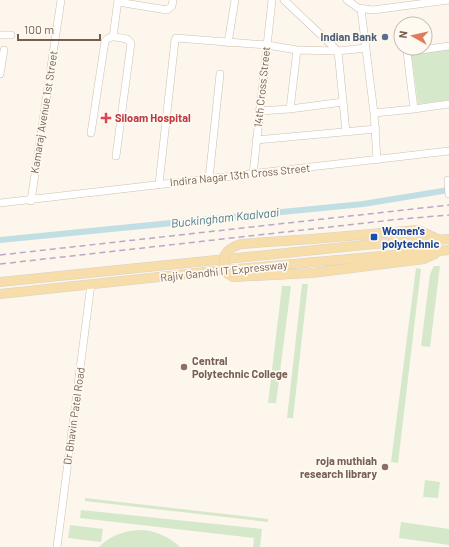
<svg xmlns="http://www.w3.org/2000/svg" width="449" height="547" viewBox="0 0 449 547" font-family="Barlow,sans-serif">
<rect width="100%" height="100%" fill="#fcf6ec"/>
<path fill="#d5e9ca" d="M449 47V100L418 104 411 52Z
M434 266H440L430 347 421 346 430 274Z
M416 268 421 269 398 463 391 462Z
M302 284H308L293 418H287Z
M282 286H291L276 403H268Z
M425 480 440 482 438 498 423 497Z
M85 498 268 519V522L85 501Z
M81 510 262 529 260 547H253L254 538 80 518Z
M401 522 449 529V545L399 538Z
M70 525 103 529 101 542 68 538Z
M142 530C157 531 169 537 180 547H99C111 535 126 530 142 530Z"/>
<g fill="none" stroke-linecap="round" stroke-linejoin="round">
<path stroke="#c1dee5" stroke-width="6" d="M0 240 363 204 449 190"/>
<defs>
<path id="minor" d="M284 0 338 51 346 132
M347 0 358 8 373 10 449 0
M118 2 167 10 172 6 173 0
M361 9 374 113 377 160
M0 35H11
M113 37 118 0
M228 43 235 0
M0 74 4 50
M290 109 297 50
M414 109 407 52 449 46
M259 111 290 109 343 102
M374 113 414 109 449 104
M91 133 105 41C111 34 119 38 127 39L131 43 116 156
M256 140 376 129
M253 174 272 0
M209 179 220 74
M448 180 449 194
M159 184 175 40 176 38 267 45 297 50 338 51 366 48
M31 201 61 0
M0 203 449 151
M57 547 91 284"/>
<path id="major" d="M312 239 418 230 438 239
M312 273 424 259 435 254
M0 282 374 244 449 239
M0 294 215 271 449 250"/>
</defs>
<use href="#minor" stroke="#cebfb1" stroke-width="8"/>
<use href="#major" stroke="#d9d2ce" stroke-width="10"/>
<use href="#minor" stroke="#fff" stroke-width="7"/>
<use href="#major" stroke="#f6dda9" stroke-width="9"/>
<path stroke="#baa9c6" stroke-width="1.5" stroke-dasharray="6 4" stroke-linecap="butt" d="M0 255 449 205
M0 264 401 219 449 215"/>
<defs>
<path id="major-bridge" d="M312 239 241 244C223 250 222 256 226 273L233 277 312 273"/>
</defs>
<use href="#major-bridge" stroke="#d9d2ce" stroke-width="10" stroke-linecap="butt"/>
<use href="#major-bridge" stroke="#f6dda9" stroke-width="9"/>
</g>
<circle fill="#5c6f8a" stroke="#fefaf2" stroke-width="1.5" cx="385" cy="37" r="4"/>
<path fill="#e0444e" stroke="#fefaf2" stroke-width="1.5" d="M104 112h4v4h4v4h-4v4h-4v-4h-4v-4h4z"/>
<rect fill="#1a4fb4" stroke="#fefaf2" stroke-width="1.5" x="370" y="233" width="8" height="8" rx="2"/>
<g fill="#8d6e63" stroke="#fefaf2" stroke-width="1.5">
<circle cx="184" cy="367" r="4"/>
<circle cx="385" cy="467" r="4"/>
</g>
<g text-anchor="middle" stroke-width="3.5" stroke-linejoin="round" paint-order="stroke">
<g font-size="11" font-weight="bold" fill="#4e5e75" stroke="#fefaf2" text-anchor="end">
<text x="377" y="41">Indian Bank</text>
</g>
<g font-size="11" fill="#765f4f" stroke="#fefaf2">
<text transform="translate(262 87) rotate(-84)" y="4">14th Cross Street</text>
<text transform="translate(44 112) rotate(-81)" y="4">Kamaraj Avenue 1st Street</text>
<text transform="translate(240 175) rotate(-6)" y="4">Indira Nagar 13th Cross Street</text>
<text transform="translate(224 271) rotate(-6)" y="4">Rajiv Gandhi IT Expressway</text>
<text transform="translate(74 416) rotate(-82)" y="4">Dr Bhavin Patel Road</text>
</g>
<g font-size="11" font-weight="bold" fill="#be3a42" stroke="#fefaf2" text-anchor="start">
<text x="115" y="122">Siloam Hospital</text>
</g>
<g font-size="11" font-weight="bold" fill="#164399" stroke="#fefaf2" text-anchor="start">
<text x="382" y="235">Women's<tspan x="382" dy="13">polytechnic</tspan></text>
</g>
<g font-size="11" font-weight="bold" fill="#785e54" stroke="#fefaf2" text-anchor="start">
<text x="192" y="365">Central<tspan x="192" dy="13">Polytechnic College</tspan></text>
<text x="377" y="465" text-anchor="end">roja muthiah<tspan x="377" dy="13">research library</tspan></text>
</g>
<g font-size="12" font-style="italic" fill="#4a7a88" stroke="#fefaf2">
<text transform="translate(225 218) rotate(-6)" y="4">Buckingham Kaalvaai</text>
</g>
</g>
<g transform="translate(413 36) rotate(278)"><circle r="19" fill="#fefaf2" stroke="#c8bcb1"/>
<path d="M0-3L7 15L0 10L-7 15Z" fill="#de7d59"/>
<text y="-6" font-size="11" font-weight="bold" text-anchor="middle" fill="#765f4f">N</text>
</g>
<path d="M18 34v6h82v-6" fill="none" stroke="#765f4f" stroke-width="2"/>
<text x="24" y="34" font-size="12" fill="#765f4f" stroke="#fefaf2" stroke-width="3" paint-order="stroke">100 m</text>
</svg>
